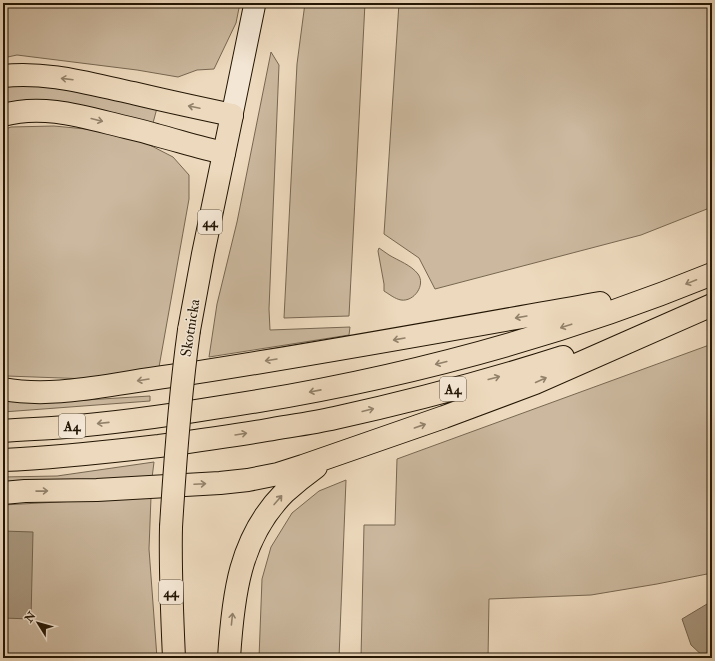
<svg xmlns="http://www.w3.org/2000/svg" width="715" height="661" viewBox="0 0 715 661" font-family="'IM FELL Double Pica',serif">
<rect width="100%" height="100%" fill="#edd9bd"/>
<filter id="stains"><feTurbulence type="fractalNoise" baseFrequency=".005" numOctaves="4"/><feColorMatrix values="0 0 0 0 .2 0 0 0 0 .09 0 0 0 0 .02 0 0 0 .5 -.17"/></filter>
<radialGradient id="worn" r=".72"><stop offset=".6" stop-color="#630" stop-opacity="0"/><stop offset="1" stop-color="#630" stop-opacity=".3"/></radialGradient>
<path fill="#cbb89e" stroke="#776751" d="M3 3H240L236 23 214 69 197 70 178 77 137 70 17 55 3 58Z
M305 3H365L349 316 284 318 297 64Z
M399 3H712V207L641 235 435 289 419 258 384 234Z
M271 52 279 65 269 309 270 330 350 327 349 335 209 357 217 304 237 222Z
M11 85 47 87 108 96 157 108 153 123 3 106V87Z
M54 126 96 130 138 139 173 157 189 175V199L159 367 89 379 7 376 3 374V130L11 127Z
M379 248C382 250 386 253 389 255 399 261 411 265 418 274 426 285 414 302 401 300 395 299 389 294 384 291V284L378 251Z
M712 344V573L657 584 591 595 489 599 488 658H361L364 525H395L397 459Z
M150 396V401L3 412V399L38 403Z
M154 462 152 478 3 484V477L57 476Z
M346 480 339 658H259L262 579 271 547 292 513 319 491Z
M151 497 149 549 157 658H3V505Z"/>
<path fill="#a8977e" stroke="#73634d" d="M3 531 33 532 31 619 3 618Z
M712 601V658H705L691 645 682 619Z"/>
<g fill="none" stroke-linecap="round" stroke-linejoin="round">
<defs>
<path id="secondary" d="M232 115 255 3"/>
<path id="primary" d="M189 330 203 254 232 115
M171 527C170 571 172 614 174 658"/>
<path id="motorway" d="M3 76C47 71 90 84 133 93 166 101 199 108 232 115
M3 115C38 105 74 114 109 123 124 127 140 130 156 135 179 141 201 148 224 153
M3 389C41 396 80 390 118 384 143 380 168 376 193 373 329 352 465 327 600 303
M3 431C24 429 45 429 65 427 115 423 165 416 214 408 384 383 553 339 712 274
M3 460C55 458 107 452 159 446 195 441 231 436 267 430 290 426 313 423 335 418 412 401 488 381 563 357
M3 493 25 491 97 490 220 483 248 480 278 474 303 466 444 417 535 383 712 305
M229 658C233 596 239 538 285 492 295 483 305 475 316 467"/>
</defs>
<use href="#secondary" stroke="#231604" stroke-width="23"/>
<use href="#primary" stroke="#231604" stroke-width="24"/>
<use href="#motorway" stroke="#231604" stroke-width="24"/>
<use href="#secondary" stroke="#f3e6d4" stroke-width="21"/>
<use href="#primary" stroke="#edd9bd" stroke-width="22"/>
<use href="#motorway" stroke="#edd9bd" stroke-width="22"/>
<defs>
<path id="primary-bridge" d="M171 527C175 461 180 395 189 330"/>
</defs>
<use href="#primary-bridge" stroke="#231604" stroke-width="24" stroke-linecap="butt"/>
<use href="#primary-bridge" stroke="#edd9bd" stroke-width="22"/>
</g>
<defs><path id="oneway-shaft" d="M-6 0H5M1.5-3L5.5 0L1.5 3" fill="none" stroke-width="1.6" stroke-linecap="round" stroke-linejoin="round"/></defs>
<g stroke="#92816a">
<use href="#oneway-shaft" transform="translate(67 79) rotate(-173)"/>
<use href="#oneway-shaft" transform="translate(194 107) rotate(-168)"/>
<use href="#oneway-shaft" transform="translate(97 120) rotate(14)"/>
<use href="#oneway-shaft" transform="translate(691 282) rotate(158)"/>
<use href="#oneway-shaft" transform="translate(521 317) rotate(170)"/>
<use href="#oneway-shaft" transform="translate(566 326) rotate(162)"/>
<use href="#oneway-shaft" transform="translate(399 339) rotate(170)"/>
<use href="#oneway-shaft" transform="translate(271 360) rotate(171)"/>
<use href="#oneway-shaft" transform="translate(441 363) rotate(166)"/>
<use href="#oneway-shaft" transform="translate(494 378) rotate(-15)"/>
<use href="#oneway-shaft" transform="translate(143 380) rotate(171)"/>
<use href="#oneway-shaft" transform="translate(541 380) rotate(-24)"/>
<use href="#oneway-shaft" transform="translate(315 391) rotate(169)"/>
<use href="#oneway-shaft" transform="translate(368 410) rotate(-14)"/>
<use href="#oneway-shaft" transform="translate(103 423) rotate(174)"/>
<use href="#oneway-shaft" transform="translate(420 426) rotate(-19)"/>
<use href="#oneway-shaft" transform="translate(241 434) rotate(-9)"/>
<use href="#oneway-shaft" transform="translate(200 484) rotate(-3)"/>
<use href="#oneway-shaft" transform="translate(42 491) rotate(-1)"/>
<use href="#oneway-shaft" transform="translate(278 500) rotate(-49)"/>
<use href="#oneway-shaft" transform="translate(232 619) rotate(-84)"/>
</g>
<g text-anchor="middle" stroke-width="3" stroke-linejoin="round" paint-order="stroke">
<g fill="#f3e6d4" stroke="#615442" stroke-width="1">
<rect x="198" y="210" width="24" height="24" rx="3"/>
<rect x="440" y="377" width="26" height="24" rx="3"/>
<rect x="59" y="414" width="26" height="24" rx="3"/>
<rect x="159" y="580" width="24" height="24" rx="3"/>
</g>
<g font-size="14" font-weight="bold" fill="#231604">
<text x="210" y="227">44</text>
<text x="453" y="394">A4</text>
<text x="72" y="431">A4</text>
<text x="171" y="597">44</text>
</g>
<g font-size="15" fill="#231604" stroke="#f3e6d4">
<text transform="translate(190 328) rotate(-81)" y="5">Skotnicka</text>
</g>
</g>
<rect width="715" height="661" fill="none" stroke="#edd9bd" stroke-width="16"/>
<rect x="4" y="4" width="707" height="653" fill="none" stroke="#231604" stroke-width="2"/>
<rect x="8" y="8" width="699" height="645" fill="none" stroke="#231604"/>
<g transform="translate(38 623) rotate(307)" stroke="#f3e6d4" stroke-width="3" paint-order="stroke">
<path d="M0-3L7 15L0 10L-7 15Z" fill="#231604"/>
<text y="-6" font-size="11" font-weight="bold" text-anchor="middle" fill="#231604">N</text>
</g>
<rect width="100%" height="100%" filter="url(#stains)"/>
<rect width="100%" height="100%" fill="url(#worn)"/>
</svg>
